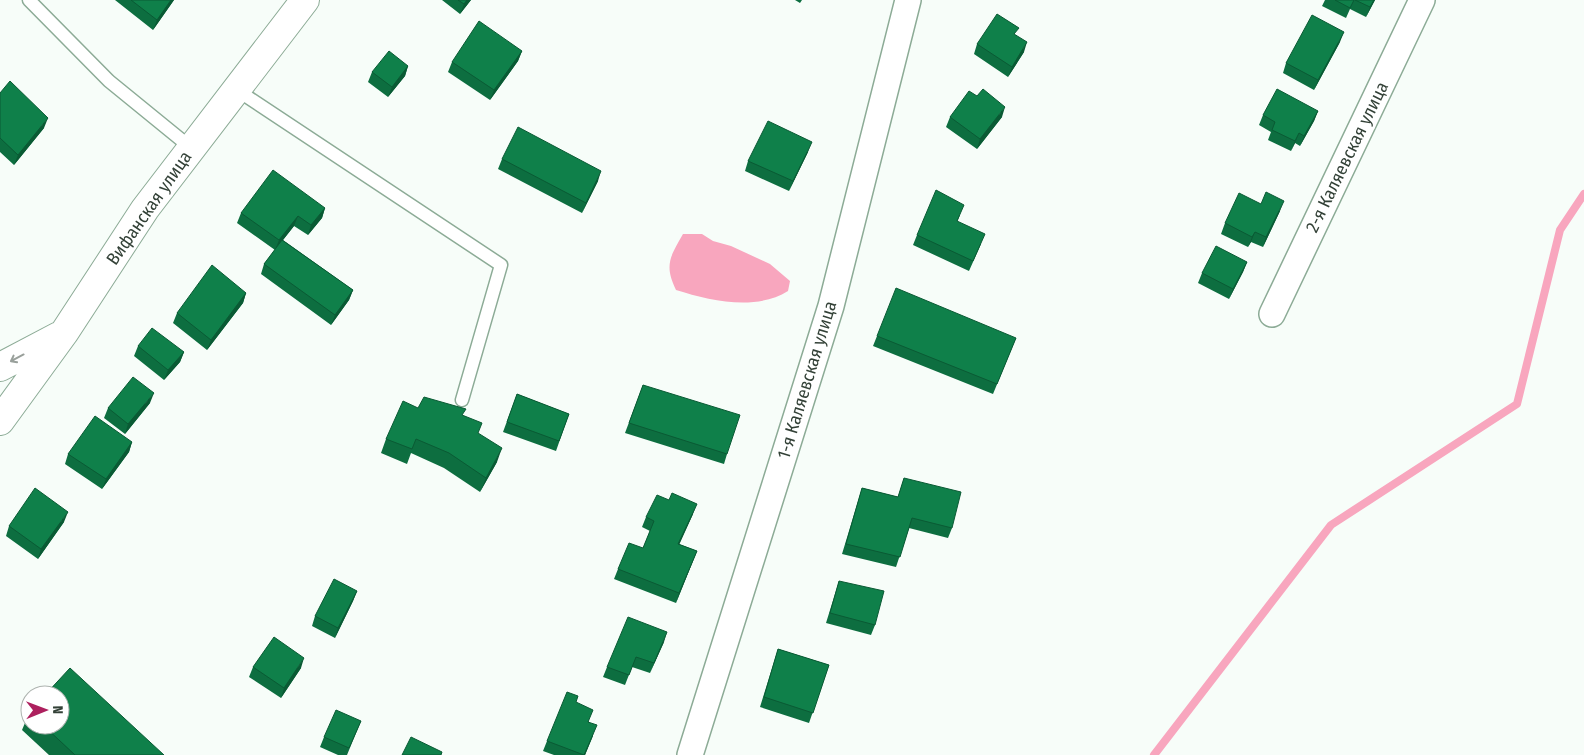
<svg xmlns="http://www.w3.org/2000/svg" width="1584" height="755" viewBox="0 0 1584 755" font-family="'Fira Sans Condensed',sans-serif">
<rect width="100%" height="100%" fill="#f7fdf9"/>
<path fill="#f8a6be" d="M683 234H702L713 241 731 246 770 264 790 281 788 291C756 311 711 301 676 290 664 265 670 257 683 234Z"/>
<g fill="none" stroke-linecap="round" stroke-linejoin="round">
<path stroke="#f8a6be" stroke-width="8" d="M1154 755 1331 525 1517 404 1560 230 1584 194"/>
<defs>
<path id="service" d="M29 0 109 81 190 147
M237 90 501 265 462 400"/>
<path id="minor" d="M1272 314 1422 0
M690 755 831 306 908 0"/>
<path id="secondary" d="M0 367 59 336
M0 421 64 333 145 209 305 0"/>
</defs>
<use href="#service" stroke="#8cab96" stroke-width="15"/>
<use href="#minor" stroke="#8cab96" stroke-width="28"/>
<use href="#secondary" stroke="#8cab96" stroke-width="30"/>
<use href="#service" stroke="#fff" stroke-width="12"/>
<use href="#minor" stroke="#fff" stroke-width="25"/>
<use href="#secondary" stroke="#fff" stroke-width="28"/>
</g>
<path fill="#0d6e40" d="M115 0H174L153 30Z
M442 0H471L460 14Z
M795 0H802L800 3Z
M1325 0H1375L1366 17 1350 9 1346 18 1322 6Z
M1016 35 1024 52 1008 77 974 54 977 44Z
M1340 42 1314 90 1283 73 1286 63Z
M522 51 518 61 490 100 448 72 452 62Z
M408 66 405 76 388 97 368 82 372 72Z
M0 93 44 128 14 165 0 152Z
M977 96 1002 117 977 149 946 127 950 117Z
M1318 111 1314 121 1300 146 1295 143 1291 151 1268 140 1271 132 1259 125 1263 115Z
M808 152 789 191 745 171 748 161Z
M502 159 598 181 582 213 498 169Z
M1261 204 1280 211 1263 247 1251 242 1248 247 1221 234 1225 223Z
M325 208 322 218 308 235 294 226 283 240 353 290 349 300 331 325 261 274 264 264 275 250 237 223 241 213Z
M960 215 957 222 981 244 969 271 913 245 917 235Z
M1247 262 1243 272 1229 299 1198 283 1202 273Z
M246 293 243 303 207 350 173 323 177 313Z
M877 336 1016 338 993 394 873 346Z
M138 346 184 352 180 362 164 380 134 356Z
M643 385 727 454 724 464 625 433Z
M517 394 569 414 556 451 503 432Z
M150 403 125 434 104 418 108 408Z
M418 408 464 416 478 433 497 462 480 492 444 468 411 453 407 464 381 453 386 439Z
M132 442 129 452 102 489 65 464 68 454Z
M904 478 952 528 948 538 909 528 896 567 842 554 862 488 898 497Z
M693 514 679 544 697 551 676 603 614 579 618 569 643 548 650 531 642 527 646 517Z
M64 522 38 559 6 536 9 526Z
M839 581 875 625 871 635 826 623Z
M357 591 353 601 335 638 312 626 315 616Z
M664 642 650 673 632 667 625 685 603 677 607 667Z
M778 649 829 665 809 723 760 707Z
M253 667 301 668 281 698 249 677Z
M576 702 589 722 593 736 585 755H554L543 751 547 741Z
M30 711V725H60L164 755H49L22 730Z
M361 721 347 755H338L320 747 324 737Z"/>
<path fill="#0a5a34" d="M171 0H174L153 30 157 20Z
M467 0H471L460 14 464 4Z
M1374 0H1375L1366 17 1370 7Z
M1344 32 1340 42 1314 90 1318 80Z
M1027 42 1024 52 1008 77 1012 67Z
M522 51 518 61 490 100 494 90Z
M408 66 405 76 388 97 392 87Z
M1005 107 1002 117 977 149 980 139Z
M1318 111 1314 121 1300 146 1304 136Z
M48 118 44 128 14 165 18 155Z
M1299 133 1295 143 1291 151 1295 141Z
M812 142 808 152 789 191 793 181Z
M601 171 598 181 582 213 586 203Z
M1284 201 1280 211 1263 247 1266 237Z
M325 208 322 218 308 235 311 225Z
M298 216 294 226 275 250 279 240Z
M1255 232 1251 242 1248 247 1252 237Z
M1247 262 1243 272 1229 299 1233 289Z
M353 290 349 300 331 325 335 315Z
M246 293 243 303 207 350 211 340Z
M184 352 180 362 164 380 168 370Z
M154 393 150 403 125 434 128 424Z
M132 442 129 452 102 489 106 479Z
M502 448 497 462 480 492 486 478Z
M697 504 693 514 675 554 678 544Z
M68 512 64 522 38 559 41 549Z
M697 551 693 561 676 603 679 593Z
M357 591 353 601 335 638 338 628Z
M667 632 664 642 650 673 654 663Z
M304 658 301 668 281 698 284 688Z
M597 725 585 755H584Z"/>
<path fill="#0f804a" stroke="#0a5a34" d="M131 0H171L157 20Z
M458 0H467L464 4Z
M1335 0H1354L1350 8Z
M1355 0H1374L1370 7Z
M997 14 1019 28 1014 34 1027 42 1012 67 977 44Z
M1312 15 1344 32 1318 80 1286 63Z
M479 21 522 51 494 90 452 62Z
M389 51 408 66 392 87 372 72Z
M10 81 48 118 18 155 0 138V93Z
M983 89 1005 107 980 139 950 117 969 91 977 96Z
M1277 89 1318 111 1304 136 1299 133 1295 141 1272 130 1275 122 1263 115Z
M768 121 812 142 793 181 748 161Z
M518 127 601 171 586 203 502 159Z
M273 170 325 208 311 225 298 216 279 240 241 213Z
M936 190 964 205 957 221 985 234 973 261 917 235Z
M1266 192 1284 201 1266 237 1255 232 1252 237 1225 223 1239 193 1261 204Z
M282 240 353 290 335 315 264 264Z
M1216 246 1247 262 1233 289 1202 273Z
M212 265 246 293 211 340 177 313Z
M896 288 1016 338 997 384 877 336Z
M152 328 184 352 168 370 138 346Z
M133 377 154 393 128 424 108 408Z
M643 385 740 415 727 454 629 423Z
M517 394 569 414 559 441 507 422Z
M424 397 466 409 462 415 482 423 478 433 502 448 486 478 449 453 416 439 412 449 386 439 403 401 418 408Z
M95 416 132 442 106 479 68 454Z
M904 478 961 492 952 528 912 518 900 557 846 544 862 488 898 497Z
M35 488 68 512 41 549 9 526Z
M672 493 697 504 678 544 697 551 679 593 618 569 629 543 643 548 654 521 646 517 657 495 669 500Z
M334 579 357 591 338 628 315 616Z
M839 581 884 591 875 625 830 613Z
M628 617 667 632 654 663 636 657 629 675 607 667Z
M274 637 304 658 284 688 253 667Z
M778 649 829 665 813 713 764 697Z
M70 668 164 755H75L43 725H60V695H45Z
M567 692 578 696 576 702 593 710 588 722 597 725 584 755 547 741Z
M336 710 361 721 349 748 324 737Z
M411 737 442 752 441 755H402Z"/>
<defs><path id="oneway-shaft" d="M-6 0H5M1.5-3L5.5 0L1.5 3" fill="none" stroke-width="1.6" stroke-linecap="round" stroke-linejoin="round" transform="scale(1.25)"/></defs>
<use stroke="#99a09b" href="#oneway-shaft" transform="translate(17 358) rotate(152)"/>
<g text-anchor="middle" stroke-width="5" stroke-linejoin="round" paint-order="stroke">
<g font-size="18" fill="#334137" stroke="#fff">
<text transform="translate(1347 157) rotate(-64)" y="6">2-я Каляевская улица</text>
<text transform="translate(149 208) rotate(-55)" y="6">Вифанская улица</text>
<text transform="translate(807 380) rotate(-73)" y="6">1-я Каляевская улица</text>
</g>
</g>
<g transform="translate(45 710) rotate(89)"><circle r="24" fill="#ffffff" stroke="#adb3af"/>
<path d="M0-4L9 19L0 12L-9 19Z" fill="#ad205e"/>
<text y="-8" font-size="14" font-weight="bold" text-anchor="middle" fill="#334137">N</text>
</g>
</svg>
